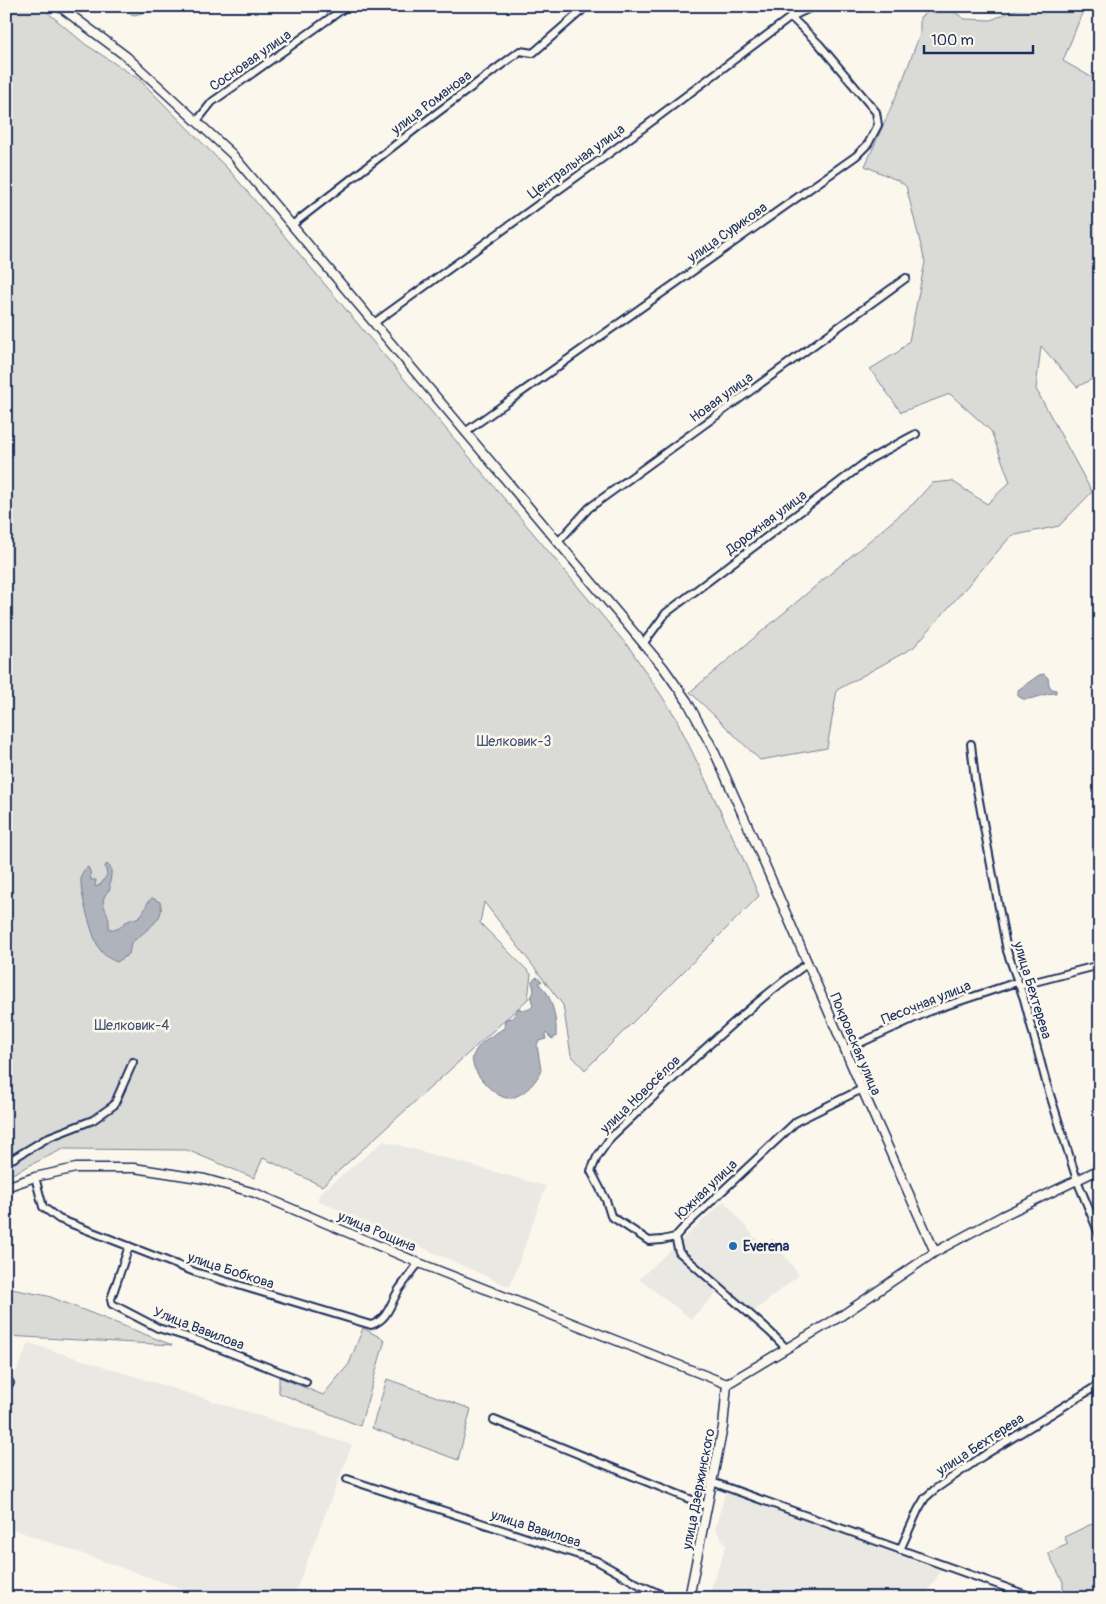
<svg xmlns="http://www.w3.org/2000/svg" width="1106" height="1604" viewBox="0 0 1106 1604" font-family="Pangolin,sans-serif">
<rect width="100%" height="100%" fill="#fbf7ec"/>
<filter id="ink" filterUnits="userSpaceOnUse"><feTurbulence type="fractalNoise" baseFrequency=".02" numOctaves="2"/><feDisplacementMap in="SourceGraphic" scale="10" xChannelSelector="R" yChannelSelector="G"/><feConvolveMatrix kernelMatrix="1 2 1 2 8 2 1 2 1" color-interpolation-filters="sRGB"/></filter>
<g filter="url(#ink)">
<path fill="#eae8e2" d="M384 1141 546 1186 510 1287 317 1200 321 1192Z
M724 1201 762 1246 772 1238 799 1275 747 1317 720 1290 691 1319 639 1279Z
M29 1343 352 1445 293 1598H208L6 1527V1393Z
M726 1491 941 1571 923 1598H708L726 1545 715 1529Z"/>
<path fill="#dadad7" stroke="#7a849a" d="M6 6H40L85 44 140 80 230 171 631 650 675 716 741 854 759 896 585 1070 571 1055 563 1005 484 902 480 923 531 974 528 999 322 1186 263 1158 254 1178 187 1150 63 1149 6 1177Z
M106 6H168L134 15Z
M938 6H945L965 19 991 20 1024 6H1085L1063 61 1100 82V375L1077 387 1041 346 1036 389 1092 492 1059 526 1011 536 914 647 837 690 827 748 760 760 690 692 914 503 932 483 952 481 987 504 1010 482 991 431 950 394 901 412 870 369 898 352 909 341 925 262 906 186 899 181 865 166 901 85 920 34V17Z
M6 1288 48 1296 172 1345 6 1336Z
M363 1328 385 1340 360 1426 279 1393V1377L323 1395 349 1364Z
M387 1379 471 1409 458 1460 372 1428Z
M1100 1520V1598H1070L1063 1594V1582L1048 1553 1068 1544 1064 1537Z"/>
<path fill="#afb3bb" stroke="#747e96" d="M1044 674 1048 678 1049 685 1052 689 1056 690V693C1044 693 1035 700 1023 699L1018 696V690L1039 675Z
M107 864 111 868C112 876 109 882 110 889 96 903 108 908 109 921 109 924 109 926 109 929H118C121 927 124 922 128 921 132 919 136 919 140 916 146 911 145 903 152 898L160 902C166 917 150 927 141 935 137 938 135 940 131 943L129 954 117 962C109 959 103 955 99 948 92 936 80 893 81 880 81 873 83 870 88 867L90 871 91 880H96L95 885 96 887 101 884 107 875 105 866Z
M537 977 542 981 539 983C541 987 544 989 547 993 554 1007 557 1022 556 1037L552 1039 546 1033 545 1035 546 1039 539 1041 537 1045 541 1070C538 1081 521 1099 507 1098 494 1097 468 1069 473 1056 478 1042 492 1036 504 1028L505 1019 512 1018 519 1008C524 1012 529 1010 533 1006L531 998 534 991 532 981Z"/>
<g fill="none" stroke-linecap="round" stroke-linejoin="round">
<defs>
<path id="minor" d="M791 17V6
M197 121 212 102 347 6
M292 225 418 127 520 51 533 53 587 6
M374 323 611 152 791 17 814 6
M465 432 856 156 868 144 878 125 876 112 819 44 791 17
M558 542 589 508 906 278
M643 644 666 613 870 459 916 434
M971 744 975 779 1007 951 1024 999 1046 1082 1077 1180 1100 1236
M1019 986 1100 965
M845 1050 930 1011 1017 982
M6 1161 14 1158 49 1137 93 1120 114 1105 133 1062
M35 1177 43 1207 59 1219 195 1272 371 1325C389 1319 390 1303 400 1288 406 1280 412 1271 419 1263
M675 1237 662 1240 649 1241 611 1216 606 1200 591 1171 597 1157 611 1137C675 1077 737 1014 808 963
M129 1246 111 1299 112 1304 158 1328 200 1341 306 1382
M786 1348 770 1332 679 1252 675 1237 685 1226 797 1121 862 1089
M6 1381 10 1383
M494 1420 707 1506
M347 1479 597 1561 638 1584 669 1598
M712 1482 1035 1598
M900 1550 918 1510 925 1498 934 1490 983 1456 1100 1384"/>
<path id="tertiary" d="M59 6 127 57 232 154 663 667 687 701 713 749 756 844 862 1089 935 1252
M6 1187 35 1177 76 1168H134L205 1179 255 1193 419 1263 727 1384
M727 1384 841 1316 935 1252 1002 1216 1100 1169
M689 1598 723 1427 727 1384"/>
</defs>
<use href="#minor" stroke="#1b2f5e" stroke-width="10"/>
<use href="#tertiary" stroke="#1b2f5e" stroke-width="11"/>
<use href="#minor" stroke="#fbf7ec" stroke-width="6"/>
<use href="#tertiary" stroke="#fbf7ec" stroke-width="8"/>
</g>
</g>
<circle fill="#1f6fb2" stroke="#fbf7ec" stroke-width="2" cx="733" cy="1246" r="5"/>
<g text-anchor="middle" stroke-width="5" stroke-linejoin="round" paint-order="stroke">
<g font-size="14" fill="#1b2f5e" stroke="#fbf7ec">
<text transform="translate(250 60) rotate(-35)" y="5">Сосновая улица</text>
<text transform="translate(431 102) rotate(-37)" y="5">улица Романова</text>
<text transform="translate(576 161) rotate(-36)" y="5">Центральная улица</text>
<text transform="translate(727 232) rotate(-35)" y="5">улица Сурикова</text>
<text transform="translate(721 397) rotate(-36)" y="5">Новая улица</text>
<text transform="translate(766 522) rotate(-37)" y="5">Дорожная улица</text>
<text transform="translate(1033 990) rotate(73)" y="5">улица Бехтерева</text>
<text transform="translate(926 1002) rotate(-22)" y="5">Песочная улица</text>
<text transform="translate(856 1044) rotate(67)" y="5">Покровская улица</text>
<text transform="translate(640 1094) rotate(-44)" y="5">улица Новосёлов</text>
<text transform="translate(706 1189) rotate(-44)" y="5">Южная улица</text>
<text transform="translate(377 1231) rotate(23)" y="5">улица Рощина</text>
<text transform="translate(231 1270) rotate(18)" y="5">улица Бобкова</text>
<text transform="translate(199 1328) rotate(21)" y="5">Улица Вавилова</text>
<text transform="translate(980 1444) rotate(-33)" y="5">улица Бехтерева</text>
<text transform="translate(698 1489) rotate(-79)" y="5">улица Дзержинского</text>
<text transform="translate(536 1528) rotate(18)" y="5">улица Вавилова</text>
</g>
<g font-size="14" fill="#415176" stroke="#fbf7ec">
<text x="514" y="746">Шелковик-3</text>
<text x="132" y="1030">Шелковик-4</text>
</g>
<g font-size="14" font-weight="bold" fill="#1b2f5e" stroke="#fbf7ec" text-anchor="start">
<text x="743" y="1251">Everena</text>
</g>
</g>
<rect width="1106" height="1604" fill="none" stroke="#fbf7ec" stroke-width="25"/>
<rect x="12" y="12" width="1081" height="1579" fill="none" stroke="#1b2f5e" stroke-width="2" filter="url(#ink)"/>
<path d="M924 45v8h109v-8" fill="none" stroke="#1b2f5e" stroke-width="2.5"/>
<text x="931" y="45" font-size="15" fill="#1b2f5e" stroke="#fbf7ec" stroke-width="4" paint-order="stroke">100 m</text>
</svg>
